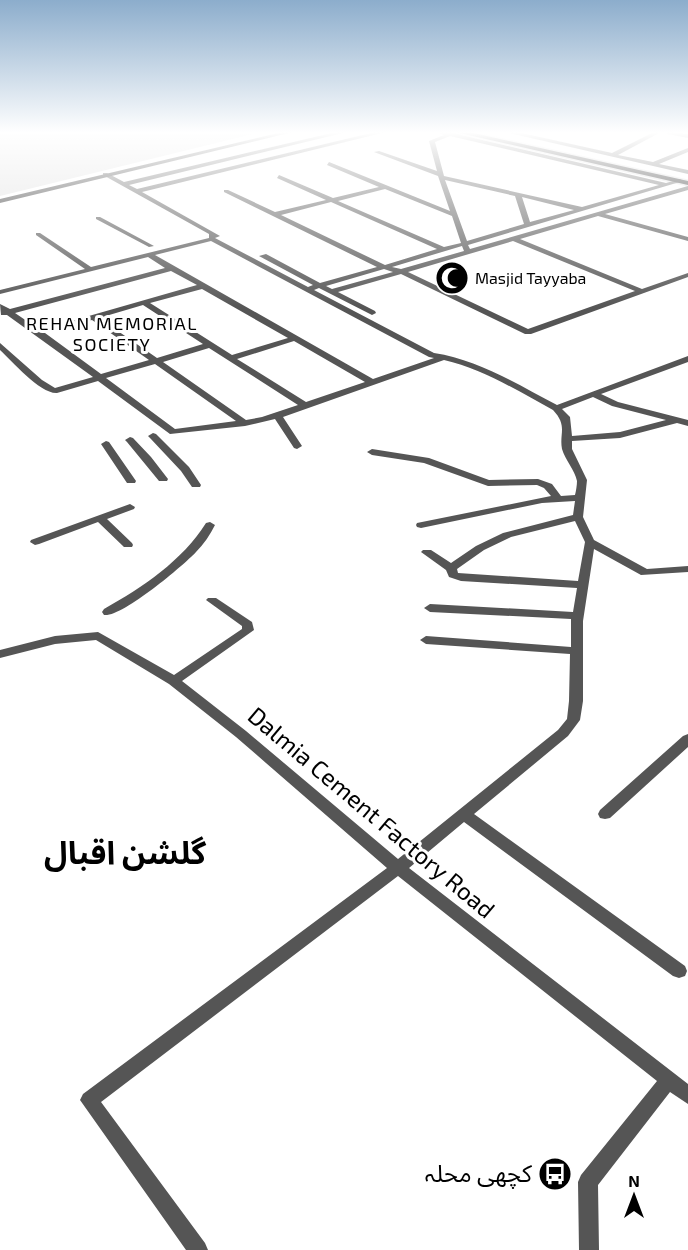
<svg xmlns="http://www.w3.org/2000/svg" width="688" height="1250" viewBox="0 0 688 1250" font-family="'Exo 2','Noto Sans Arabic',sans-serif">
<rect width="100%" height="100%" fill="#fff"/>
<path fill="#dcdcdc" d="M0 133H257L0 196Z"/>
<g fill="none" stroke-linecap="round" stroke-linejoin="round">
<defs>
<path id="primary" d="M455 132H469L688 181V185Z"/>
</defs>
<use href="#primary" stroke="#dbdbdb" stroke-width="3"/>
<path fill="#555" fill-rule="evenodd" d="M336 132H347L129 185 137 189 375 132H386L142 192 220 236 215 238 308 287 313 285 259 256 266 254 320 283 377 267 224 192V190H228L275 212 326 200 277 178 279 175 333 198 379 187 327 165 329 162 450 211 438 176 374 152 379 151 437 171 429 141 444 135 437 132H448L666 183 680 179 683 181 468 245 470 249 688 186V190L605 214 688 237V241L598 216 520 239 642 289 688 273V277L531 334H525L401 274 338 292 375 311 376 313 372 315 319 288 314 290 434 353C479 360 517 384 557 405L688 356V362L601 394 618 402 688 420V426L677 423 620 438 572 441V449L587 480 583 517 594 540 647 569 688 566V572L641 575 594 549 583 621V701L580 720 568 736 474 814 685 966 687 971 685 976 679 978 673 976 464 822 409 868 688 1084V1104L670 1092 598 1185 599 1250H579L578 1182 581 1175 657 1081 398 876 101 1102 205 1243 208 1250H186L80 1100 83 1094 387 868 236 737 169 684 96 640 55 644 0 658V650L55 636 98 632 174 675 242 629V626L206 600 208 598H216L252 622 254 630 182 681 246 731 398 859 558 730 567 719 569 701 570 654 426 644 420 640 426 636 571 647V619L430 612 424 608 430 604 573 612 577 588 461 581 449 577 446 570 421 552 423 550H431L451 563 476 546 503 533 573 515 575 501 542 503 421 528 417 527 416 525 417 523 551 496 544 488 537 485 488 486 424 463 372 455 367 452 372 449 429 458 489 480 538 479 552 484 561 496 575 495C576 491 577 485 577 481 575 470 565 460 562 449 559 433 568 426 553 410 518 391 483 369 444 360L283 417 302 446 297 449 294 448 275 419 245 426 170 434 98 381 57 393C40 394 12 361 0 350V343L42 380 55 388 93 377 7 315H1L0 304 10 309 165 268 148 257 0 294V290L85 269 36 235V233H40L91 267 209 238V234L103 175V173H107L124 182ZM450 136 659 185 582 207 444 176 435 142ZM445 180 515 196 524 224 467 241ZM385 189 452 216 461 243 444 247 338 201ZM522 197 574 210 530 222ZM331 202 437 249 385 265 281 215ZM211 241 429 357 434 358 373 379 155 255ZM513 241 635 291 528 329 408 272ZM462 246 464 251 401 269 392 267ZM384 269 393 272 332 289 326 286ZM171 271 197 285 40 330 15 313ZM202 289 288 338 232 355 150 303ZM143 305 203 344 157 358 99 318ZM92 320 149 360 101 374 45 333ZM294 341 365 382 306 402 237 359ZM209 348 298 405 262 417 246 420 163 362ZM155 364 236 421 175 429 106 378ZM593 397 612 406 666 420 620 432 572 436 570 417 562 409ZM575 521 585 542 578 581 458 573 457 569 484 550 511 537Z
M505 132H517L612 153 654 132H661L618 155 653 162 688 148V152L659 164 688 170V174Z
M666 132 688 134V138L668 134Z
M96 217H100L154 246 149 247 96 219Z
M153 433 156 434 189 467 201 485 200 487H192L181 471 150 438 148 436Z
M130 437 133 438 151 457 168 479 167 481H159L127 442 125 440Z
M106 441 109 442 136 481 135 483H127L101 444Z
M130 504 135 507 134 509 107 519 132 543 133 545 132 547H124L98 522 39 544 35 545 30 542 31 540Z
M210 522 215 525C210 535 204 544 196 552 183 566 121 618 104 615L102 612 104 609C143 587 182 561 206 523Z
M688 734V747L610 818 605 819 600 818 598 814 600 810 683 736Z"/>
<path fill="#222" fill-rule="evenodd" d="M282 132H293L0 203V199Z"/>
<use href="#primary" fill="#000" fill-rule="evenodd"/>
</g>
<linearGradient id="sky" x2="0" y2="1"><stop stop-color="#8cadcc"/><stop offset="0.43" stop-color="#fff"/><stop offset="1" stop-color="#fff" stop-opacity="0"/></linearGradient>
<rect width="688" height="308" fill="url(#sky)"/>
<defs>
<symbol id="mosque-disc" viewBox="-11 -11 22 22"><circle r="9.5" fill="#000" stroke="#fff"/><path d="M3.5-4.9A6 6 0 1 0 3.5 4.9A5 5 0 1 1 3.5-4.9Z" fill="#fff"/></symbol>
<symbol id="bus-disc" viewBox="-11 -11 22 22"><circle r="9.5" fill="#000" stroke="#fff"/><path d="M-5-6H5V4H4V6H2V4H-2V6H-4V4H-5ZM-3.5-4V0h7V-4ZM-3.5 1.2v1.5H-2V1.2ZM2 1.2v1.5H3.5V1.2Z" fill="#fff"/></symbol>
</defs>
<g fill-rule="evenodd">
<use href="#mosque-disc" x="433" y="259" width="38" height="38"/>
<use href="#bus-disc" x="536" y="1155" width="38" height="38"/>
</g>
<g text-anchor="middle" stroke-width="6" stroke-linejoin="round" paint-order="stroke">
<g font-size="16" fill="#000" stroke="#fff" text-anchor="start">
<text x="475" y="284">Masjid Tayyaba</text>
</g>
<g font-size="18" letter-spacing="1.5" fill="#000" stroke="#fff">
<text x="112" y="330">REHAN MEMORIAL<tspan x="112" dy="21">SOCIETY</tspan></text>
</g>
<g font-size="24" fill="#000" stroke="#fff">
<text transform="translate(371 813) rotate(40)" y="8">Dalmia Cement Factory Road</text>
</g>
<g font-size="24" fill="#000" stroke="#fff" text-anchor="end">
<text x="532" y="1182">کچھی محلہ</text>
</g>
<g font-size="32" font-weight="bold" fill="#000" stroke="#fff">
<text x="125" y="864">گلشن اقبال</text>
</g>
</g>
<g transform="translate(634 1196)" stroke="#ffffff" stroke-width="4.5" paint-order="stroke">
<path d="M0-4.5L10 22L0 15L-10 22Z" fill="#000000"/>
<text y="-9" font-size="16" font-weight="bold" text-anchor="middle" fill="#000000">N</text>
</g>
</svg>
